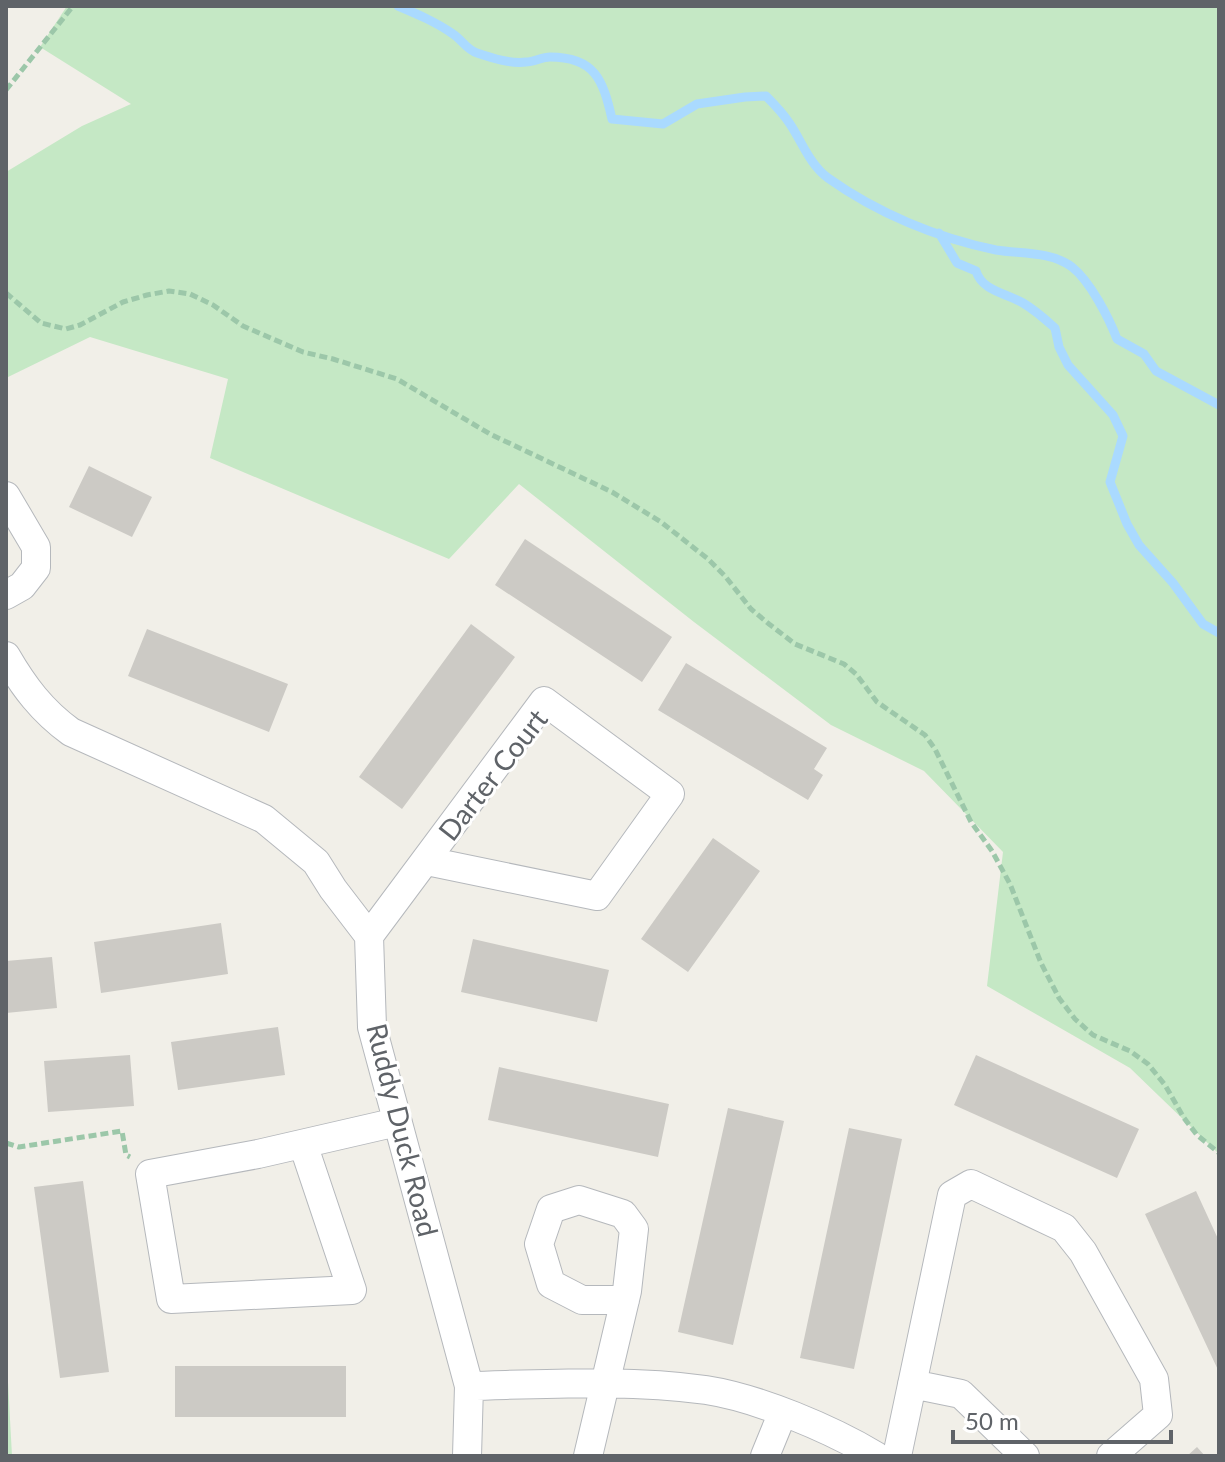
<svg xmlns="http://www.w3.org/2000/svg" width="1225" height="1462" viewBox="0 0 1225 1462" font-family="Lato,sans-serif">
<rect width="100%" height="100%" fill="#f1efe8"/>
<path fill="#c5e8c5" d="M67 6H1219V1154L1130 1068 987 986 1003 852 924 771 831 725 694 622 519 484 449 559 210 458 228 379 90 337 6 378V172L82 126 131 104 40 47Z
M6 1345 12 1456H6Z"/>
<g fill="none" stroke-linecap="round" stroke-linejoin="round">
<path stroke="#aadaff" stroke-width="9" d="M398 6C417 14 436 22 453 34 462 40 467 50 477 53 492 58 510 64 526 62 534 62 542 57 550 57 595 57 603 80 612 119L663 124 697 104 745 97 766 96C775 105 783 113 790 124 802 142 810 165 828 178 877 213 937 238 996 250 1020 254 1051 251 1072 267 1090 281 1109 318 1117 339L1144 354 1156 371 1219 405
M939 233 957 263 976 271C982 291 1006 293 1023 303 1035 310 1045 319 1055 328L1059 347 1068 365 1113 415 1123 436 1110 482 1127 524 1139 545 1173 583 1203 624 1219 633"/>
</g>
<path fill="#cccac5" d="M89 466 152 497 132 537 69 507Z
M525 539 672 637 642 682 495 585Z
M471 624 515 657 402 809 359 777Z
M147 629 288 684 269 732 128 676Z
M686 663 827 748 814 769 823 775 808 800 658 710Z
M713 838 760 871 688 972 641 939Z
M221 923 228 974 101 993 94 942Z
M473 939 609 970 597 1022 461 992Z
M52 957 57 1008 6 1013V961Z
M278 1027 285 1075 178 1090 171 1042Z
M130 1055 134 1106 48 1112 44 1061Z
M976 1055 1139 1129 1117 1178 954 1105Z
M499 1067 669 1104 658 1157 488 1120Z
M728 1108 784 1121 733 1345 678 1332Z
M849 1128 902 1139 854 1369 800 1358Z
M83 1181 109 1372 60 1378 34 1187Z
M1196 1191 1219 1241V1372L1145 1214Z
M175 1366H346V1417H175Z
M1197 1447 1205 1456H1187Z"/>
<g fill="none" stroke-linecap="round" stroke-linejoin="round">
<defs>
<path id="street" d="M6 496 36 547V568L22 586 6 595
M6 656C24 687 42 711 71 732L264 819 316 862 333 889 369 936 372 1027 469 1386 467 1456
M369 936 544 701 670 794 597 896 427 861
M303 1144 352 1290 171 1299 150 1174 258 1154 397 1122
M912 1384 961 1394 1025 1456
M469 1386C548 1384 628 1379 706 1390 758 1398 831 1429 876 1456
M588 1456 627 1291 634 1229 623 1214 579 1200 551 1209 539 1244 551 1284 582 1300H625
M765 1456 783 1412
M897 1456 952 1195 971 1184 1064 1228 1083 1252 1154 1379 1158 1415 1111 1456"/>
</defs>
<use href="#street" stroke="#b5b8bc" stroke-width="30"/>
<path stroke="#9cc7a9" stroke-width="5" stroke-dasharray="8 4" stroke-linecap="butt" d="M6 90 73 6
M6 293 41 323 66 329 80 325 123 302 147 295 169 291 190 294 213 305 243 326 303 352 333 359 397 379 490 434 612 492 661 522 708 559 725 576 751 609 769 624 795 644 844 664 856 674 877 702 925 735 935 749 971 822 992 851 1010 884 1041 963 1059 998 1075 1019 1093 1035 1130 1051 1148 1064 1165 1085 1184 1118 1197 1135 1219 1153
M6 1143 19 1147 122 1131 126 1155 130 1157"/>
<use href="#street" stroke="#fff" stroke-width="28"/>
</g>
<g text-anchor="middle" stroke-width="6" stroke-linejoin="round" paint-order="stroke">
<g font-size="28" fill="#5f6368" stroke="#fff">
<text transform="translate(493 775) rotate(-52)" y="10">Darter Court</text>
<text transform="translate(402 1130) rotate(76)" y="10">Ruddy Duck Road</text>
</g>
</g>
<rect width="1225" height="1462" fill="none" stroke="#5f6368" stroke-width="16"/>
<path d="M953 1430v12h218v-12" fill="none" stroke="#5f6368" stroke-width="4"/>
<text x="965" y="1430" font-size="24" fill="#5f6368" stroke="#ffffff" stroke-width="6" paint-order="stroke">50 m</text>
</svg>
